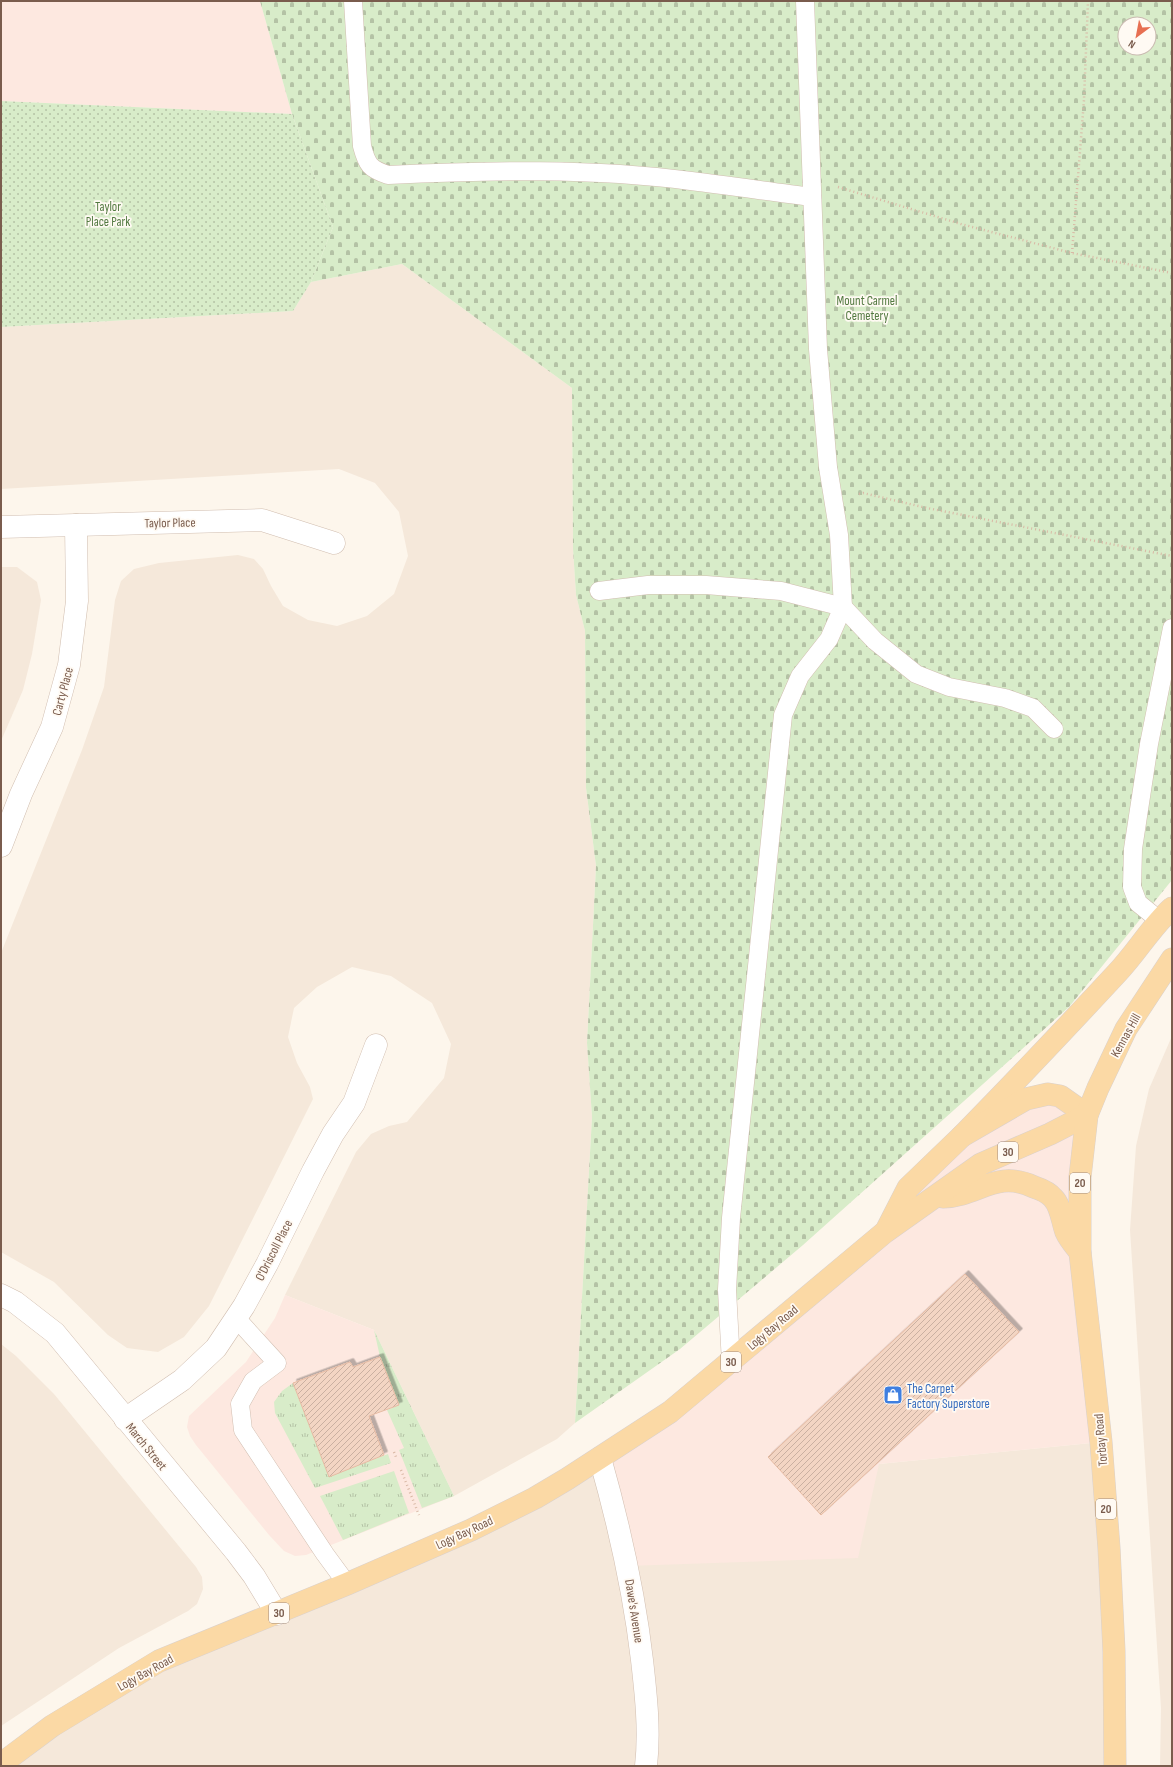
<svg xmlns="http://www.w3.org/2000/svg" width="1173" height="1767" font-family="'Sofia Sans Condensed',sans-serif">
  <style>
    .residential { fill: #f5e8da }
    .commercial { fill: #fde8e0 }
    .grass { fill: url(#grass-tufts) }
    .cemetery { fill: url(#cemetery-stones); fill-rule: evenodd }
    .park { fill: url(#park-dots) }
    .building { fill: url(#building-hatch); stroke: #e6bba3; filter: url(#shadow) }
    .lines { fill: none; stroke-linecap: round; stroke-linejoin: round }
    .lane-casing { stroke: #d1beb0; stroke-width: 19 }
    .street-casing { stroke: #d1beb0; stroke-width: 23 }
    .primary-casing { stroke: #dad1cd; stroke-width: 23 }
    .path { stroke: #d9b8a5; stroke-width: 2.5; stroke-dasharray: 1 3; stroke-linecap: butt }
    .lane { stroke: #fff; stroke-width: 18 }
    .street { stroke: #fff; stroke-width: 22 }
    .primary { stroke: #fbd9a5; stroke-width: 22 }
    .labels { text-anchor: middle; stroke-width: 3.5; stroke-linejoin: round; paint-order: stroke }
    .shield { fill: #fffaf3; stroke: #a28b7f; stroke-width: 1 }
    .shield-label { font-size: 12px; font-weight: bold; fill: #7a5c4d }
    .park-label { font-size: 13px; fill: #537a41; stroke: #fffaf3 }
    .street-label { font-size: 13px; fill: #7a5c4d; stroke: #fffaf3 }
    .shop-label { font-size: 13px; fill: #366cbe; stroke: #fffaf3; text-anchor: start }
  </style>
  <defs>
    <pattern id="grass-tufts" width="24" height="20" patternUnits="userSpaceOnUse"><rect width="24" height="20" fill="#d8ecc9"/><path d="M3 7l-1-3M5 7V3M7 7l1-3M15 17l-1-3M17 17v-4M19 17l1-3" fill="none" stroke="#b4c2a5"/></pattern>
    <pattern id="cemetery-stones" width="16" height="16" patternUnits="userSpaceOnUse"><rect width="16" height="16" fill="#d8ecc9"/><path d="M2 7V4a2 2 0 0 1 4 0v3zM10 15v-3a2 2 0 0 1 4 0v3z" fill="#b4c2a5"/></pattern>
    <pattern id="park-dots" width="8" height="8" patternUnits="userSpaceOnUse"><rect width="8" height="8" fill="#d8ecc9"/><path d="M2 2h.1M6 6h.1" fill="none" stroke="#b4c2a5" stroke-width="1.8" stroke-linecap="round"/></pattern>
    <pattern id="building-hatch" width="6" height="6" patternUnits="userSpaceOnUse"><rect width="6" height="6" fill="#f3d5c3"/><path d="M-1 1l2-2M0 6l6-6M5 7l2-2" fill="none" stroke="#cab0a1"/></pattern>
    <filter id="shadow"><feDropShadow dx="3.5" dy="-3.5" stdDeviation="0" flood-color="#0004"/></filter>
  </defs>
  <rect width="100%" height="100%" fill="#fdf6ec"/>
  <g class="residential">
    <polygon points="402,264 572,388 573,549 576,595 585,631 586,788 596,866 587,1043 592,1117 575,1423 557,1439 454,1496 374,1330 285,1295 356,1152 371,1134 389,1126 407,1122 444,1078 451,1044 432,1003 391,976 352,967 317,987 294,1008 288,1037 297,1063 310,1087 313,1099 209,1306 184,1337 158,1352 127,1348 108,1335 54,1282 1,1252 1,953 82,750 104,687 115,600 121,581 134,569 159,563 238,555 254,559 263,569 271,586 283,606 308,620 337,626 367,616 394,594 408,556 399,512 375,483 339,469 1,489 1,327 293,311 311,282"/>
    <polygon points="1,567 17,567 37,582 41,600 32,654 23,690 1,741"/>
    <polygon points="1172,1036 1172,1766 1160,1766 1161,1708 1130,1230 1136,1146 1149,1089"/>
    <polygon points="1,1344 16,1356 54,1394 196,1567 202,1577 203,1589 197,1604 188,1611 119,1648 1,1726"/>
    <polygon points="1101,1442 1115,1766 1,1766 52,1726 277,1614 600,1458 879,1464"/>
  </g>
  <g class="commercial">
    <polygon points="1,1 260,1 292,114 1,101"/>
    <polygon points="1060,1096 1083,1145 1101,1442 879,1464 858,1558 627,1566 600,1458 885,1232 962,1136"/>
    <polygon points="285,1295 374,1330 454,1496 306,1555 295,1556 284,1551 269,1535 196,1445 190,1436 187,1427 189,1416 246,1362 275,1318"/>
  </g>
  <g class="grass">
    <polygon points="374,1330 454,1496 422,1508 399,1450 404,1448 387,1410 399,1405 380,1357"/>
    <polygon points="293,1383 329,1476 388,1454 391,1463 315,1488 275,1413 274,1402 282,1391"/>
    <polygon points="394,1471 409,1513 343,1540 320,1496"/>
  </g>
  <path class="cemetery" d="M260,1h912v879l-103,127 -266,238 -123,104 -105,74 17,-306 -5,-74 9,-177 -10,-78 -1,-157 -9,-36 -3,-46 -1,-161 -170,-124 -91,18 22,-55 -41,-113zM1125,24h24v24h-24z"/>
  <polygon class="park" points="1,101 292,114 333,227 311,282 293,311 1,327"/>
  <g class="building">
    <polygon points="965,1274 1019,1332 821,1515 768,1457"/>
    <polygon points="380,1357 399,1405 369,1416 384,1455 329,1477 293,1383 350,1362 353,1367"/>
  </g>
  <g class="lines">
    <g class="lane-casing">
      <g id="lane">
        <path d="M353,1l9,145c5,19 8,23 26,29 99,-5 205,-7 303,6 41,5 81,11 121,16"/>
        <polyline points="599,591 648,585 706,585 781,591 843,607 875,641 916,674 949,687 1005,698 1033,708 1054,729"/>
        <polyline points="1159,920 1138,903 1132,887 1133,849 1149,744 1172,628"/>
        <polyline points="236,1318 277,1363 253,1381 240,1404 243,1430 325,1554 347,1584"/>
        <polyline points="731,1363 727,1290 731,1218 783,715 800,676 829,639 843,607 839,535 828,467 818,349 805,1"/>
      </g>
    </g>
    <g class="street-casing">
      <g id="street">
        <polyline points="1,527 262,520 334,543"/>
        <polyline points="1,846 21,794 52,727 69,665 77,601 76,525"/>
        <polyline points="1,1295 15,1302 55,1333 236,1552 254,1576 277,1614"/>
        <polyline points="125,1419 182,1380 216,1348 244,1306 267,1264 313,1171 333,1134 354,1103 376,1045"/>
        <path d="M600,1458c19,67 34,133 42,202 4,35 8,71 4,106"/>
      </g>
    </g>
    <g class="primary-casing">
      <g id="primary">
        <path d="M962,1136c52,-53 104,-108 155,-163 20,-21 34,-46 55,-65"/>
        <path d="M943,1197c35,-1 53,-28 91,-10 6,2 15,6 19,11 8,8 9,23 13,34 3,7 9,14 14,20"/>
        <polyline points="887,1229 908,1188 962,1136 1026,1099 1048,1094 1060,1096 1087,1115"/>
        <polyline points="1,1764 52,1726 159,1661 347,1584 471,1530 535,1498 567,1479 670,1412 885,1232 981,1164 1050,1134 1087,1115"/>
        <polyline points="1115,1766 1114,1651 1109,1548 1101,1442 1080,1252 1080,1177 1087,1115 1098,1088 1126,1029 1172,959"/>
      </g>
    </g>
    <g class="path">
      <polyline points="838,187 961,224 1072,253 1172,273"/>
      <polyline points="1072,253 1084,100 1088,1"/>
      <polyline points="859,494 863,493 927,508 1172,556"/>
      <polyline points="394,1452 396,1457"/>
      <polyline points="401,1470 419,1515"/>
    </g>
    <use href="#lane" class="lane"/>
    <use href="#street" class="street"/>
    <use href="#primary" class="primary"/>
  </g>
  <defs>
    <g id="shop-square" transform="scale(1)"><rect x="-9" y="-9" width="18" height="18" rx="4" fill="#3f7fe0" stroke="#fffaf3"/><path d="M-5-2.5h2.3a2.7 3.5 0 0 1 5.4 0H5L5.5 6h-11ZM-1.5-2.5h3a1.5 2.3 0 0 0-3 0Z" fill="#fff"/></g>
  </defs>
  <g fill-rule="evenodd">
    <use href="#shop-square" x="893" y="1395"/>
  </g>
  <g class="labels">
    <g class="shield">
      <rect x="998" y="1142" width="20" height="20" rx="3"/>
      <rect x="1070" y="1173" width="20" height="20" rx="3"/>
      <rect x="721" y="1352" width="20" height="20" rx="3"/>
      <rect x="1096" y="1499" width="20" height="20" rx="3"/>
      <rect x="269" y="1603" width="20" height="20" rx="3"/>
    </g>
    <g class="shield-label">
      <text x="1008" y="1156">30</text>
      <text x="1080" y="1187">20</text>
      <text x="731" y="1366">30</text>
      <text x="1106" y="1513">20</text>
      <text x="279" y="1617">30</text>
    </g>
    <g class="park-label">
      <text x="108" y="211">Taylor<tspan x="108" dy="15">Place Park</tspan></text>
      <text x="867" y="305">Mount Carmel<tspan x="867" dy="15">Cemetery</tspan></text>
    </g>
    <g class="street-label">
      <text transform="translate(170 522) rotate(-1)" y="5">Taylor Place</text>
      <text transform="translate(62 691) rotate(-75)" y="5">Carty Place</text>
      <text transform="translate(1125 1035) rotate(-61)" y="5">Kennas Hill</text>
      <text transform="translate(273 1250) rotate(-63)" y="5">O'Driscoll Place</text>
      <text transform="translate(772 1327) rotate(-40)" y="5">Logy Bay Road</text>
      <text transform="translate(1100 1440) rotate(-95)" y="5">Torbay Road</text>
      <text transform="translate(147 1446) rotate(51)" y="5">March Street</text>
      <text transform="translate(464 1532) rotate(-25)" y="5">Logy Bay Road</text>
      <text transform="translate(635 1611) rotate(81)" y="5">Dawe's Avenue</text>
      <text transform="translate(145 1672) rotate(-29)" y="5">Logy Bay Road</text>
    </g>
    <g class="shop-label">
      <text x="907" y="1393">The Carpet<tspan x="907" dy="15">Factory Superstore</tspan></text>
    </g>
  </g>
  <rect width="1173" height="1767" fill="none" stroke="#7a5c4d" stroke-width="4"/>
  <g transform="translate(1137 36) rotate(212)"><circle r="19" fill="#fffaf3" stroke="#cabbb1"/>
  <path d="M0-3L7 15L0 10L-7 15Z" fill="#e76f51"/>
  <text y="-6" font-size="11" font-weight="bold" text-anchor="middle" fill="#7a5c4d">N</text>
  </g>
</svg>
